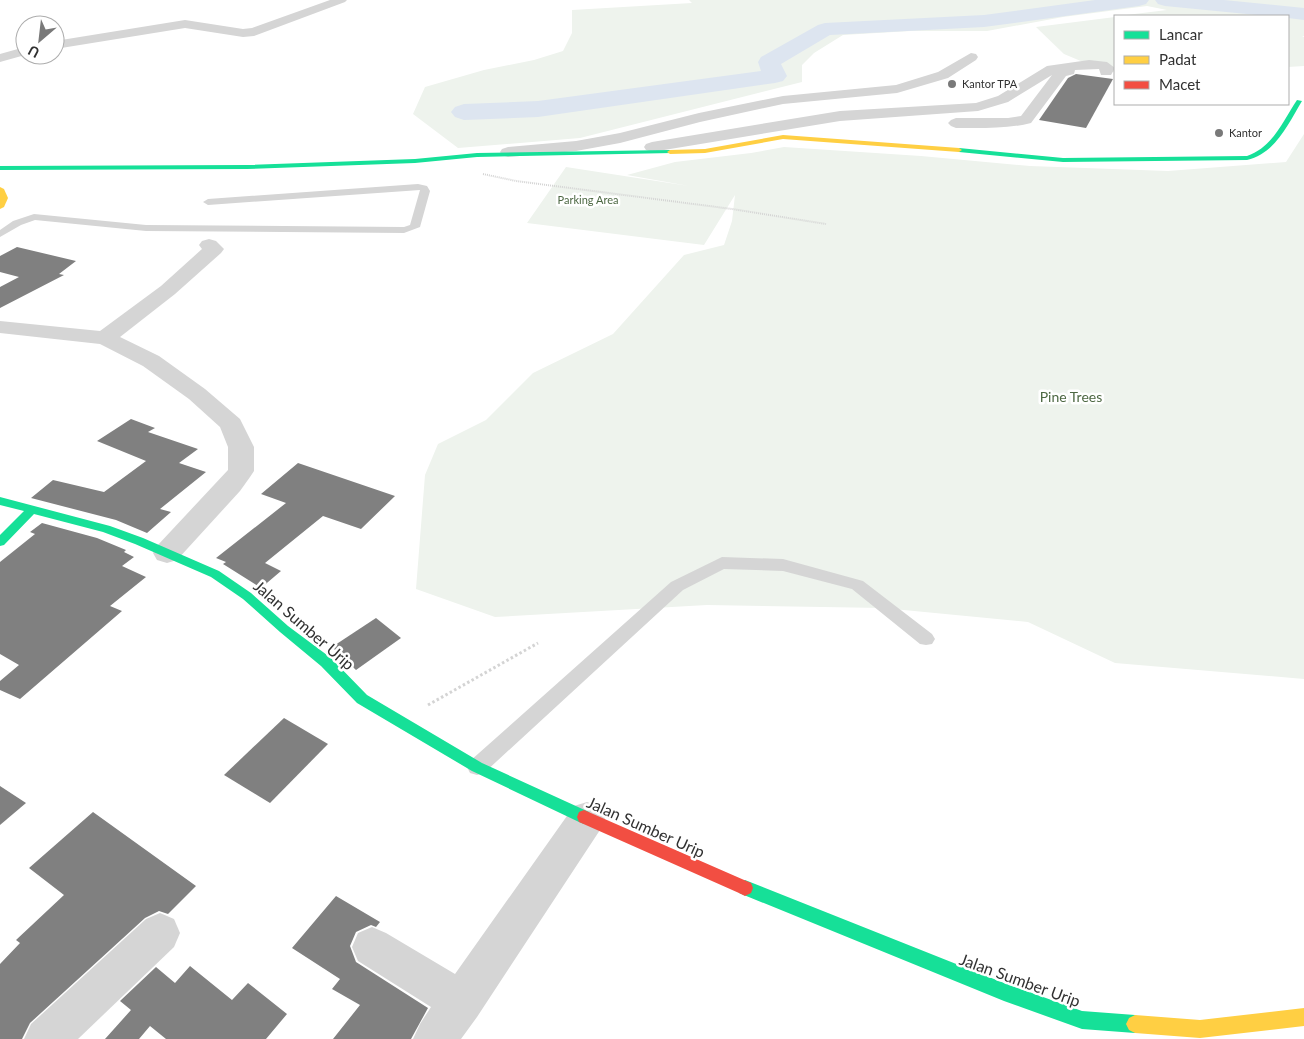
<svg xmlns="http://www.w3.org/2000/svg" width="1304" height="1039" font-family="Lato,sans-serif">
  <style>
    .green { fill: #eef3ed }
    .lines { fill: none; stroke-linecap: round; stroke-linejoin: round }
    .river { fill: #dde5f0; fill-rule: evenodd }
    .building { fill: #808080 }
    .path-far1 { stroke: #d4d4d4; stroke-width: 2; stroke-dasharray: 1 1; stroke-linecap: butt }
    .path { stroke: #d4d4d4; stroke-width: 3; stroke-dasharray: 2.5 2.5; stroke-linecap: butt }
    .lane { fill: #d5d5d5; fill-rule: evenodd }
    .street { fill: #d5d5d5; fill-rule: evenodd }
    .fast { fill: #16e098; fill-rule: evenodd }
    .slow { fill: #ffcf43; fill-rule: evenodd }
    .jam { fill: #f24e42; fill-rule: evenodd }
    .poi-dot { fill: #797979; stroke: #fff; stroke-width: 2 }
    .labels { text-anchor: middle; stroke-width: 5; stroke-linejoin: round; paint-order: stroke }
    .far-poi-label { font-size: 11px; fill: #313131; stroke: #fff; text-anchor: start }
    .far-park-label { font-size: 11px; fill: #4d6843; stroke: #fff }
    .park-label { font-size: 14px; fill: #4d6843; stroke: #fff }
    .near-street-label { font-size: 16px; fill: #313131; stroke: #fff }
  </style>
  <rect width="100%" height="100%" fill="#fff"/>
  <g class="green">
    <polygon points="689,0 1304,0 1304,36 1302,36 1304,37 1304,66 1288,67 1288,16 1118,16 1167,10 1147,6 1063,17 987,31 911,31 843,35 814,53 802,65 802,82 580,138 458,148 413,114 425,87 484,70 534,60 563,51 572,33 572,10 692,3"/>
    <polygon points="1115,17 1115,72 1107,72 1064,54 1036,27"/>
    <polygon points="1304,134 1304,679 1115,663 1028,622 883,608 707,605 495,617 416,589 425,475 438,444 486,420 533,373 613,334 684,255 724,245 732,221 735,195 704,245 527,223 566,167 689,186 627,175 675,162 751,153 784,147 921,156 1030,166 1168,171 1286,162"/>
  </g>
  <g class="lines">
    <g class="river">
      <polygon points="1095,0 1149,0 1146,4 1139,6 984,27 830,35 781,64 787,76 783,81 775,83 538,117 464,120 455,117 451,112 455,107 464,104 538,101 761,71 758,62 761,57 818,25 825,23 984,15"/>
      <polygon points="1155,0 1224,0 1304,8 1304,20 1288,18 1288,16 1267,16 1165,6 1158,4"/>
    </g>
  </g>
  <g class="building">
    <polygon points="1076,74 1113,79 1086,128 1039,120 1068,78"/>
    <polygon points="17,247 76,261 59,274 64,275 0,308 0,287 19,277 0,272 0,256"/>
    <polygon points="131,419 155,428 148,432 198,449 179,463 206,472 160,509 171,512 147,533 116,520 31,498 53,480 104,492 146,461 97,441"/>
    <polygon points="298,463 395,496 361,529 323,516 265,563 281,571 261,588 223,564 226,562 216,558 286,503 261,494"/>
    <polygon points="42,523 97,538 126,550 124,552 134,557 122,566 146,577 110,606 122,611 20,699 0,690 0,681 19,665 0,654 0,562 35,534 30,532"/>
    <polygon points="376,618 401,638 356,670 332,647"/>
    <polygon points="284,718 328,744 270,803 224,775"/>
    <polygon points="0,786 26,803 0,825"/>
    <polygon points="93,812 196,886 168,914 159,911 145,918 30,1023 22,1039 0,1039 0,964 20,943 16,940 64,895 29,868"/>
    <polygon points="336,896 380,922 376,927 371,925 356,932 350,946 356,962 428,1008 411,1039 333,1039 360,1005 332,989 340,979 292,948"/>
    <polygon points="190,966 232,1000 248,983 287,1014 266,1039 166,1039 150,1026 139,1039 105,1039 131,1010 120,1001 156,967 175,983"/>
  </g>
  <g class="lines">
    <polyline class="path-far1" points="483,174 516,181 732,209 826,224"/>
    <polyline class="path" points="428,705 538,643"/>
    <g class="lane">
      <polygon points="418,184 427,186 430,191 420,227 404,233 146,231 35,220 21,225 0,237 0,230 13,221 34,214 146,225 404,227 410,225 420,190 208,205 203,202 208,199"/>
      <polygon points="722,557 783,559 863,581 932,634 935,639 932,644 926,645 920,644 852,589 783,571 724,569 683,590 484,773 477,775 470,773 467,767 470,761 671,582"/>
    </g>
    <g class="street">
      <polygon points="330,0 347,0 345,2 254,36 243,37 185,28 55,49 55,41 185,20 243,29 252,28"/>
      <polygon points="25,47 25,55 0,62 0,54"/>
      <polygon points="971,53 976,54 978,57 976,60 948,78 897,93 783,104 700,122 620,143 576,151 508,157 502,155 500,152 502,149 508,147 576,141 620,133 699,113 783,96 896,85 938,72"/>
      <path d="M1089,60l18,2 8,6 -4,7h-10l-2,-6 -24,1 -1,4 -8,2 -35,47c-24,6 -50,5 -75,5l-5,-2 -3,-3 3,-3 5,-2h52l13,-2 31,-41 -44,27 -30,9 -138,10 -188,31 -6,-2 -2,-3 2,-3 6,-2 188,-31 136,-8 22,-7 49,-30z"/>
      <polygon points="209,239 216,241 224,249 221,253 175,294 120,337 159,356 205,389 240,419 254,447 254,471 250,477 240,491 177,560 167,563 157,560 153,553 157,546 228,470 228,447 220,427 189,399 143,366 100,344 0,333 0,321 100,331 161,286 202,249 199,245 202,241"/>
      <polygon points="587,802 600,806 605,818 600,830 477,1017 461,1039 413,1039 420,1024 431,1007 358,961 352,947 358,933 372,927 386,933 455,974 574,806"/>
      <polygon points="160,913 174,919 180,933 174,947 78,1039 24,1039 31,1024 146,919"/>
    </g>
    <g class="fast">
      <path d="M1297,100l5,1c-14,23 -26,52 -55,59l-184,2 -104,-10 -3,-2 3,-2 104,10 184,-2c26,-9 36,-35 50,-56z"/>
      <polygon points="670,150 672,151 672,153 477,157 415,163 247,169 0,170 0,166 247,165 415,159 477,153"/>
      <polygon points="0,497 110,526 143,538 219,571 251,593 288,626 331,658 367,695 482,763 589,812 591,817 589,822 584,824 579,822 472,771 357,703 321,666 280,632 243,599 211,577 135,544 103,532 34,514 4,545 0,546 0,535 24,511 0,505"/>
      <polygon points="745,880 1004,983 1082,1011 1135,1015 1141,1018 1144,1024 1141,1030 1135,1033 1082,1029 1004,1001 739,893 737,888 739,883"/>
    </g>
    <g class="slow">
      <polygon points="783,135 959,148 962,150 959,152 783,139 705,153 670,154 667,152 670,150 705,149"/>
      <polygon points="0,187 4,189 8,198 4,207 0,209"/>
      <polygon points="1304,1008 1304,1026 1200,1038 1135,1033 1129,1030 1126,1024 1129,1018 1135,1015 1200,1020"/>
    </g>
    <polygon class="jam" points="584,810 751,883 753,888 751,893 745,896 739,893 579,822 577,817 579,812"/>
  </g>
  <g class="poi-dot">
    <circle cx="952" cy="84" r="5"/>
    <circle cx="1219" cy="133" r="5"/>
  </g>
  <g class="labels">
    <g class="far-poi-label">
      <text x="962" y="88">Kantor TPA</text>
      <text x="1229" y="137">Kantor</text>
    </g>
    <g class="far-park-label">
      <text x="588" y="204">Parking Area</text>
    </g>
    <g class="park-label">
      <text x="1071" y="402">Pine Trees</text>
    </g>
    <g class="near-street-label">
      <text transform="translate(304 625) rotate(41)" y="6">Jalan Sumber Urip</text>
      <text transform="translate(646 827) rotate(24)" y="6">Jalan Sumber Urip</text>
      <text transform="translate(1020 980) rotate(20)" y="6">Jalan Sumber Urip</text>
    </g>
  </g>
  <rect x="1114" y="15" width="175" height="90" fill="#ffffff" stroke="#adadad"/>
  <rect x="1124" y="31" width="25" height="8" fill="#16e098" stroke="#adadad"/>
  <text x="1159" y="40" font-size="15" fill="#313131">Lancar</text>
  <rect x="1124" y="56" width="25" height="8" fill="#ffcf43" stroke="#adadad"/>
  <text x="1159" y="65" font-size="15" fill="#313131">Padat</text>
  <rect x="1124" y="81" width="25" height="8" fill="#f24e42" stroke="#adadad"/>
  <text x="1159" y="90" font-size="15" fill="#313131">Macet</text>
  <g transform="translate(40 40) rotate(208)"><circle r="24" fill="#ffffff" stroke="#adadad"/>
  <path d="M0-4L9 19L0 12L-9 19Z" fill="#797979"/>
  <text y="-8" font-size="14" font-weight="bold" text-anchor="middle" fill="#313131">U</text>
  </g>
</svg>
